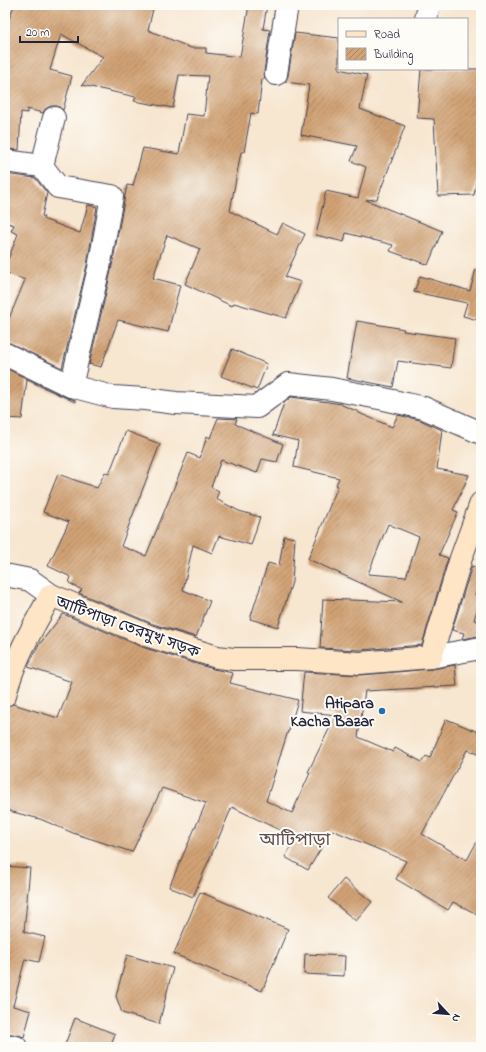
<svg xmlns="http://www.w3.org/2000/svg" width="486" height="1052" font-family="'Indie Flower','Noto Sans Bengali',sans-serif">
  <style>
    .building { fill: url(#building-hatch); fill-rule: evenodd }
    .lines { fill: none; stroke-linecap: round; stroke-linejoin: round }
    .minor-casing { stroke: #423f51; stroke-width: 24 }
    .secondary-casing { stroke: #423f51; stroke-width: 24 }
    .minor { stroke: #fff; stroke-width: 22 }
    .secondary { stroke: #fde5c5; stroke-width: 22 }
    .poi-dot { fill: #1f6fb2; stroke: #fdfcf7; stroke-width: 1.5 }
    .labels { text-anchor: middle; stroke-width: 4; stroke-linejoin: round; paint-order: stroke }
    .street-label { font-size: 16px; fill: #22223b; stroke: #fdfcf7 }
    .poi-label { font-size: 16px; font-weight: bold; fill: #22223b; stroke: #fdfcf7; text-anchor: end }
    .quarter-label { font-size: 18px; fill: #5f4f4f; stroke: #fdfcf7 }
  </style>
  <defs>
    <pattern id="building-hatch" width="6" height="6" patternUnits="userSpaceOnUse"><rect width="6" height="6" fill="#d1a274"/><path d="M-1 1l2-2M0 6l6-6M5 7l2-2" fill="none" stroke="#a98460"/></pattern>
  </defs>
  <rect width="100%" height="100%" fill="#fdfcf7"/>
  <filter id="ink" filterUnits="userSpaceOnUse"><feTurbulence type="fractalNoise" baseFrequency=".025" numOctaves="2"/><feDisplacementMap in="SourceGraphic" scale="8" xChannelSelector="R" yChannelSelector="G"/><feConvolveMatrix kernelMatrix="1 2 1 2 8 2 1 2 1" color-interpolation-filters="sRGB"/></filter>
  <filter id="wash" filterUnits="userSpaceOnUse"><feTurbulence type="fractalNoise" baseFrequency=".012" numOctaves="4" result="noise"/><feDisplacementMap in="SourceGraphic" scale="16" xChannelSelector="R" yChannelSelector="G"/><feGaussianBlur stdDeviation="0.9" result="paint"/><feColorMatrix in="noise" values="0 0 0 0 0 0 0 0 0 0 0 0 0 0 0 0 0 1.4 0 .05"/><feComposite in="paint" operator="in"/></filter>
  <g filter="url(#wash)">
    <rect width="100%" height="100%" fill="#f7e6d0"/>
    <g id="blocks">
      <g class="building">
        <polygon points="14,5 154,5 148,30 191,48 206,48 206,53 240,57 249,5 267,5 263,29 270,30 264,72 265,79 262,79 258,114 251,113 244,152 241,152 230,211 277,234 283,223 305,234 285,277 301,282 286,318 234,303 232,306 185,284 200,249 167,235 153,278 180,285 168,332 118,320 101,367 89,364 89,365 111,271 127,185 133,186 143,148 179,154 186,114 204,116 208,76 179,75 173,108 134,101 136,97 82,85 103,57 61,34 50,70 72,76 63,110 57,106 51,106 45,109 43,113 27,109 27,113 21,112 19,150 5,149 5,30"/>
        <polygon points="295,33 339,38 339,69 367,75 360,109 405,126 377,199 366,200 442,231 428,265 390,251 393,245 346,233 344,242 316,235 326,191 358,198 366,167 351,161 357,146 301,135 309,85 285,82 288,76"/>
        <polygon points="421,69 481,69 481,158 474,195 438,196 434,119 417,118"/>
        <polygon points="5,174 35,178 47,193 42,216 44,217 43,219 80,233 88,205 97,207 87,265 62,368 10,343 5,342 5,328 25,280 5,272 5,267 18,234 11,231 14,225 5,222"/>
        <polygon points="476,269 481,269 481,321 463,316 467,303 414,292 420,276 470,291"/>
        <polygon points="357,321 404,329 403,331 455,338 451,368 398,361 393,387 347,378"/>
        <polygon points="232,349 267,364 257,390 221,376"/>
        <polygon points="5,368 66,397 75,400 75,402 27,380 22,419 5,418"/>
        <path d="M291,397l51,7v1l17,7v1l33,14 6,-12 22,5 22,10 -5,39 32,6 -16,35 5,2 -19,43 9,3 -26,87 -62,5 -40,-2 3,-49 79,3 -94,-43 30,-73 -2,-1 3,-7 -45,-11 4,-26 -25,-6 11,-32zM388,524l31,13 -13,40 -38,-3z"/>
        <polygon points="218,418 237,419 235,424 283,444 277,462 262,459 257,473 221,460 211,487 219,491 216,499 239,511 260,517 251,545 219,536 212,553 193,545 183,590 210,601 196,637 153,624 79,593 82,590 69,583 71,577 48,566 69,522 43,512 58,474 97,488 105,472 109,474 126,431 160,444 121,546 146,556 188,453 200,458 207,436 210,438"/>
        <polygon points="284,536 295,538 292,582 278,627 250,619 268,563 279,566"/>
        <polygon points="472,566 481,570 481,579 475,595 481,596 474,620 481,622 481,629 479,636 462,639 464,633 452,630"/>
        <polygon points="63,614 145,648 213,669 233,673 230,683 298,700 289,731 288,731 266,801 292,813 310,773 308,772 336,715 300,711 304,672 361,675 432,669 455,665 457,686 365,691 358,737 393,752 395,748 422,762 426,756 430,758 446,719 481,733 481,755 467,750 422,834 467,860 481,834 481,916 453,902 448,910 396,879 406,861 332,830 308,870 285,857 296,838 232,807 193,897 169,887 206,803 162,788 132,852 73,833 40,819 5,810 5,711 6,707 13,704 58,718 72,682 28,667 38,646"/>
        <polygon points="5,866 30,868 24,932 45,937 39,962 25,959 13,1006 31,1011 24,1037 18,1035 5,1033"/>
        <polygon points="344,879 372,902 356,921 328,898"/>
        <polygon points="200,892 288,929 262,991 174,954"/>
        <polygon points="305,954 345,956 344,976 304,974"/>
        <polygon points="127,955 173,968 159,1024 122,1013 116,996"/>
        <polygon points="75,1018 115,1034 110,1047 64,1047"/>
      </g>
    </g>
  </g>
  <g filter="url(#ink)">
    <use href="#blocks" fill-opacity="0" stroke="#423f51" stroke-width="1"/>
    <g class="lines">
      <g class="minor-casing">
        <g id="minor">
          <polyline points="426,19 429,5"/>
          <polyline points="276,74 287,5"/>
          <polyline points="5,161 42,166"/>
          <polyline points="5,354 71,386 99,268 112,196 58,187 42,166 54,118"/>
          <polyline points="71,386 113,397 145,399 176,403 257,407 288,384 332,389 384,399 424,408 481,433"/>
          <polyline points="5,575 30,580 51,595"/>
          <polyline points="431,657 481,648"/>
          <polyline points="5,1045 16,1047"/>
        </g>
      </g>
      <g class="secondary-casing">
        <path id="secondary" d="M5,695c9,-36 28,-68 46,-100l98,41 68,21 17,2h63l63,4 71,-6 30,-99 20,-55"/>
      </g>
      <use href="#minor" class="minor"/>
      <use href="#secondary" class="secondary"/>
    </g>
  </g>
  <circle class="poi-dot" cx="382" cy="711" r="4"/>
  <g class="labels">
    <g class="street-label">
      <text transform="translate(128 626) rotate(20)" y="6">আটিপাড়া তেরমুখ সড়ক</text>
    </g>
    <g class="poi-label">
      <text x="374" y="708">Atipara<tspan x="374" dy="18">Kacha Bazar</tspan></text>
    </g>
    <g class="quarter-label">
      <text x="295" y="845">আটিপাড়া</text>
    </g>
  </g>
  <rect width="486" height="1052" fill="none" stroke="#fdfcf7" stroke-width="20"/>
  <rect x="338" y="18" width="130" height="52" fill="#fdfcf7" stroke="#a5a5ac"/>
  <rect x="346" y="31" width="20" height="6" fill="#fde5c5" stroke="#a5a5ac"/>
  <text x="374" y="38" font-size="12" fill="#22223b">Road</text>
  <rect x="346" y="48" width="20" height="12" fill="url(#building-hatch)" stroke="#a5a5ac"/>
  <text x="374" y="58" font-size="12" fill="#22223b">Building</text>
  <g transform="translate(448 1014) rotate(116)" stroke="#fdfcf7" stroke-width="3" paint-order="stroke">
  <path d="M0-3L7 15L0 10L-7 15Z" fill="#22223b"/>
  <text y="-6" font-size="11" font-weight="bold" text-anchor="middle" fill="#22223b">N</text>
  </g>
  <path d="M20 36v6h58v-6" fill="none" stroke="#22223b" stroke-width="2"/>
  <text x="26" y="36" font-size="12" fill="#22223b" stroke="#fdfcf7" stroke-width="3" paint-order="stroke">20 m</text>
</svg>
